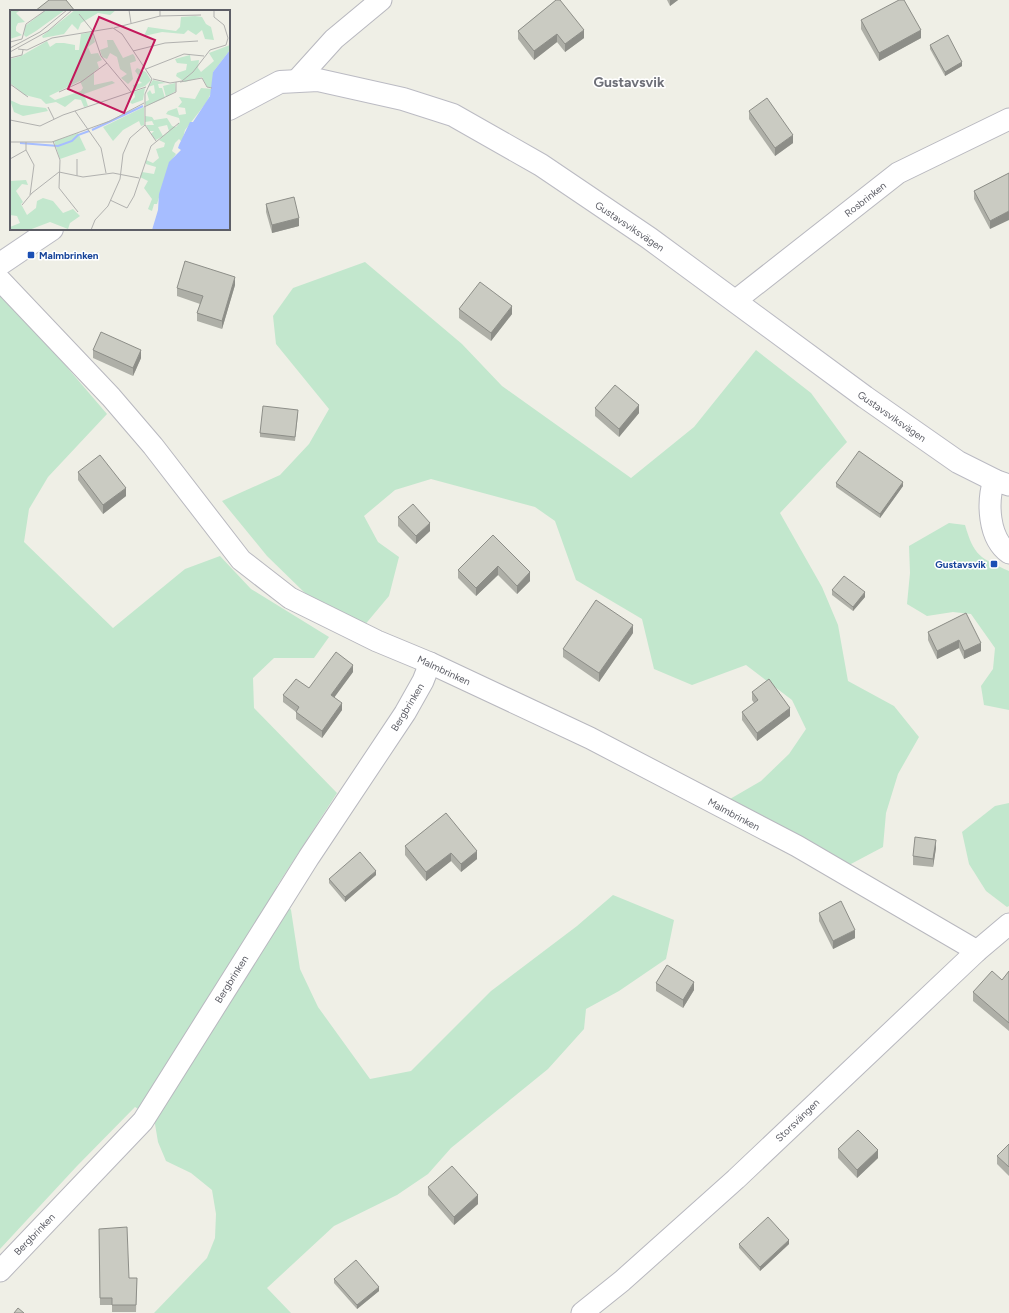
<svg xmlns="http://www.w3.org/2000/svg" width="1009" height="1313" font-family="Figtree,sans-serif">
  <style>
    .green { fill: #c2e7cd }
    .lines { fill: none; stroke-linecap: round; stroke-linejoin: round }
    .street-casing { stroke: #b8b8bf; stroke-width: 23 }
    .secondary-casing { stroke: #bbbbc3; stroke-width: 24 }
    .street { stroke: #fff; stroke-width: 21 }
    .secondary { stroke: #fff; stroke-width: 22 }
    .wall { fill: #aeafa7 }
    .shaded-wall { fill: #8d8e88 }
    .building { fill: #cacbc2; stroke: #8d8e88 }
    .transit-dot { fill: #1a4fb4; stroke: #fff; stroke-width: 1.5 }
    .labels { text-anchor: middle; stroke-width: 3; stroke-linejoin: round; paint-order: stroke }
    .street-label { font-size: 10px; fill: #5d5e66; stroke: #fff }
    .transit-label { font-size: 10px; font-weight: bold; fill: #164399; stroke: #fff; text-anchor: start }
    .district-label { font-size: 14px; font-weight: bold; fill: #6e7078; stroke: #fff }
    .inset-river { fill: none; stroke: #a6bdff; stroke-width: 2 }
    .inset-road { fill: none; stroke: #b1b1af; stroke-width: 1 }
    .view { fill: #c2185b; fill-opacity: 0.15; stroke: #c2185b; stroke-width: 2 }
    .inset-edge { fill: none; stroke: #5d5e66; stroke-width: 2 }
  </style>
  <rect width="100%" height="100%" fill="#efefe6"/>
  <g class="green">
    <polygon points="365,262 462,344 502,386 631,478 694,427 756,350 811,393 847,442 780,513 822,587 838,625 848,681 894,706 919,737 898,774 886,813 883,847 849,865 730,799 761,781 789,754 806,729 792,700 746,665 692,685 654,669 642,619 576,580 555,521 535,507 431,479 395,490 364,516 378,542 399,557 389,596 363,627 306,594 267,556 222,501 280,475 309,444 329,409 276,344 273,316 293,288"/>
    <polygon points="0,289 107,414 48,477 29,509 24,542 113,628 185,569 220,556 251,589 329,637 314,658 274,658 253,678 254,708 337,793 277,886 291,910 300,969 318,1007 370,1079 411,1071 491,991 577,926 613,895 674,920 666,959 619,991 586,1009 584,1029 548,1069 451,1148 428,1174 397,1195 334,1226 267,1288 291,1313 154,1313 207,1258 215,1238 216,1214 212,1190 191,1173 166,1161 158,1142 154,1118 135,1107 77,1166 0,1249"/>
    <path d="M949,523l16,2c9,31 15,33 44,46v139l-25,-5 -3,-19 12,-17 2,-21 -24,-34 -18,-2 -26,4 -20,-12 3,-31 -1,-27z"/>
    <polygon points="1009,803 1009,906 1007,907 986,891 969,864 962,832 995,806"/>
  </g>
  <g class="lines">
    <g class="street-casing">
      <g id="street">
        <polyline points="297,80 334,39 381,0"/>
        <polyline points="0,280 111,397 153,446 241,560 290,598 377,641 430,663 590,738 797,846 977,951"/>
        <polyline points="735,301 898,173 1009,119"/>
        <path d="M1009,485l-15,-5c-7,22 -6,58 15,73"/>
        <polyline points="0,1271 143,1121 309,857 405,713 423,681 430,663"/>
        <polyline points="582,1313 622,1281 736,1179 977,951 1009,924"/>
      </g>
    </g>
    <g class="secondary-casing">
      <g id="secondary">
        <polyline points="229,109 280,82 318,80 403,99 453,115 541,165 649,238 865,397 958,462 994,480"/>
        <polyline points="0,264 52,229"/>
      </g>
    </g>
    <use href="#street" class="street"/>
    <use href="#secondary" class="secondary"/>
  </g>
  <g class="wall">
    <polygon points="556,0 584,38 565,52 557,42 534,60 518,39 518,31"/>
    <polygon points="667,0 678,0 670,6"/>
    <polygon points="861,20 921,38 879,61 861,29"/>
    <polygon points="930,45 962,66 945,76 930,49"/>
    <polygon points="749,111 793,143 775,156 749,119"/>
    <polygon points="1009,173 990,229 974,199 974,191"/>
    <polygon points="266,204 299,226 272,233 266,212"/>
    <polygon points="235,285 222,329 197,321 197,313 200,304 177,296 177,288"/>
    <polygon points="459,309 512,314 491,341 459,318"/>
    <polygon points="93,350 141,358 133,376 93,358"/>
    <polygon points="595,408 639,413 619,437 595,416"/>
    <polygon points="298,414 295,441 260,437 260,433"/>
    <polygon points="78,472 126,496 103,514 78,480"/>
    <polygon points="836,483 903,486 880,518 836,487"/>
    <polygon points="398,517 430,531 416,544 398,526"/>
    <polygon points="493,535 530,581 517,594 498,575 476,596 458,578 458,570"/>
    <polygon points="832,590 865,597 853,611 832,595"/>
    <polygon points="966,613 981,651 964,659 959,648 937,659 928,640 928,632"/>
    <polygon points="633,633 599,682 563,657 563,649"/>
    <polygon points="353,672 334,697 342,710 322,738 296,719 296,712 283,702 283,695 309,688"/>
    <polygon points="752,692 790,716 757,741 742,720 742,712 754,703 752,700"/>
    <polygon points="446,813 477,859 461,872 451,861 426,881 405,855 405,846"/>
    <polygon points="936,848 933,867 913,865 913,856"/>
    <polygon points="376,875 345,902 329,883 329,879"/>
    <polygon points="819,913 855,938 833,949 819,921"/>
    <polygon points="1009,971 1009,1031 973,1001 973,992 1002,980"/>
    <polygon points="656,983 694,990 683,1008 656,991"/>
    <polygon points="1009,1144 1009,1176 997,1164 997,1156"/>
    <polygon points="838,1149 878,1158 857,1178 838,1158"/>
    <polygon points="428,1187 478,1204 454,1225 428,1195"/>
    <polygon points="99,1229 129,1278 137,1278 136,1312 112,1312 112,1305 100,1305"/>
    <polygon points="739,1244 789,1244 760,1271 739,1248"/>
    <polygon points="334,1279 379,1291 357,1309 334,1283"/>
  </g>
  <g class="shaded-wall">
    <polygon points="670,0 678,0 670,6"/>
    <polygon points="584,30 584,38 565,52 565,44"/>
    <polygon points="921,30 921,38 879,61 879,53"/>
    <polygon points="557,34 557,42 534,60 534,51"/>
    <polygon points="962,62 962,66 945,76 945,72"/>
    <polygon points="793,135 793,143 775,156 775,148"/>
    <polygon points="1009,211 1009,220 990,229 990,221"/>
    <polygon points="299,218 299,226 272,233 272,225"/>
    <polygon points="235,277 235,285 222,329 222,321"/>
    <polygon points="512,306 512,314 491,341 491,333"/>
    <polygon points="141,350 141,358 133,376 133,368"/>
    <polygon points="639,405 639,413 619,437 619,429"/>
    <polygon points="903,482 903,486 880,518 880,514"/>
    <polygon points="126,488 126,496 103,514 103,505"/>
    <polygon points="430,523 430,531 416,544 416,536"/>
    <polygon points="498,566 498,575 476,596 476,588"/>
    <polygon points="530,572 530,581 517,594 517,586"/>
    <polygon points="865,592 865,597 853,611 853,607"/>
    <polygon points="633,625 633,633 599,682 599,673"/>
    <polygon points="959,640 959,648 937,659 937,651"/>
    <polygon points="981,643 981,651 964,659 964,651"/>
    <polygon points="353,665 353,672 331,702 331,695"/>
    <polygon points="342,703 342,710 322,738 322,731"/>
    <polygon points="790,708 790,716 757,741 757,733"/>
    <polygon points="936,840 936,848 933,867 933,859"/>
    <polygon points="477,851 477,859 461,872 461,864"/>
    <polygon points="451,853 451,861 426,881 426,872"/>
    <polygon points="376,871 376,875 345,902 345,897"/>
    <polygon points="855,930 855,938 833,949 833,941"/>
    <polygon points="694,982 694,990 683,1008 683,1000"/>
    <polygon points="878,1150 878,1158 857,1178 857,1170"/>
    <polygon points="478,1195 478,1204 454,1225 454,1217"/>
    <polygon points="789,1240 789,1244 760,1271 760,1267"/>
    <polygon points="379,1287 379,1291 357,1309 357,1305"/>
  </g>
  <g class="building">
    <polygon points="49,0 66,0 75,11 35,11"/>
    <polygon points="556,0 560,0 584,30 565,44 557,34 534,51 518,31"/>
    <polygon points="899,0 904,0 921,30 879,53 861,20"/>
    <polygon points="948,35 962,62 945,72 930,45"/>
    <polygon points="767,98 793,135 775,148 749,111"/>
    <polygon points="1009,173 1009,211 990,221 974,191"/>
    <polygon points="294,197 299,218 272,225 266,204"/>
    <polygon points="185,261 235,277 222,321 197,313 203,296 177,288"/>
    <polygon points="480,282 512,306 491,333 459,309"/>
    <polygon points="101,332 141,350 133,368 93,350"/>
    <polygon points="615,385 639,405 619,429 595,408"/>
    <polygon points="263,406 298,410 295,437 260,433"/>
    <polygon points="859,451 903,482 880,514 836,483"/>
    <polygon points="100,455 126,488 103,505 78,472"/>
    <polygon points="413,504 430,523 416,536 398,517"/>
    <polygon points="493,535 530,572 517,586 498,566 476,588 458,570"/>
    <polygon points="844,576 865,592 853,607 832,590"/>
    <polygon points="596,600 633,625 599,673 563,649"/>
    <polygon points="966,613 981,643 964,651 959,640 937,651 928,632"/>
    <polygon points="336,652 353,665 331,695 342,703 322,731 296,712 299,707 283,695 296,679 309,688"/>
    <polygon points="769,679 790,708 757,733 742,712 758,700 752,692"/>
    <polygon points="446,813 477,851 461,864 451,853 426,872 405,846"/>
    <polygon points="915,837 936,840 933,859 913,856"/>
    <polygon points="360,852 376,871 345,897 329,879"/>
    <polygon points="841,901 855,930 833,941 819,913"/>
    <polygon points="667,965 694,982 683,1000 656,983"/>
    <polygon points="992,971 1002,980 1009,971 1009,1023 973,992"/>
    <polygon points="858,1130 878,1150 857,1170 838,1149"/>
    <polygon points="1009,1144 1009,1167 997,1156"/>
    <polygon points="452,1166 478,1195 454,1217 428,1187"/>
    <polygon points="768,1217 789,1240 760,1267 739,1244"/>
    <polygon points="127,1227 129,1278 137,1278 136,1305 112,1305 112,1298 100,1298 99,1229"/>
    <polygon points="356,1260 379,1287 357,1305 334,1279"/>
    <polygon points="18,1308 24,1313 14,1313"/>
  </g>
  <g class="transit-dot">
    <rect x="27" y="251" width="8" height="8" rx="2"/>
    <rect x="990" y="560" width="8" height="8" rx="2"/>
  </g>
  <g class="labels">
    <g class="street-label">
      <text transform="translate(865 199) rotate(-38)" y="4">Rosbrinken</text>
      <text transform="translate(630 226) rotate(34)" y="4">Gustavsviksvägen</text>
      <text transform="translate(892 416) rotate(35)" y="4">Gustavsviksvägen</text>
      <text transform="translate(444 670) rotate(25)" y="4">Malmbrinken</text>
      <text transform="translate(407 707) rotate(-59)" y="4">Bergbrinken</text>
      <text transform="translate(734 814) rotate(28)" y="4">Malmbrinken</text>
      <text transform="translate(231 979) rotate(-58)" y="4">Bergbrinken</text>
      <text transform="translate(797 1120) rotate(-44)" y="4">Storsvängen</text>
      <text transform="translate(34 1234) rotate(-46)" y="4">Bergbrinken</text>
    </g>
    <g class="transit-label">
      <text x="39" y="259">Malmbrinken</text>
      <text x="986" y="568" text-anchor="end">Gustavsvik</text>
    </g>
    <g class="district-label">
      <text x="629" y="87">Gustavsvik</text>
    </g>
  </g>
  <g transform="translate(10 10)">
    <rect width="220" height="220" fill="#efefe6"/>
    <path d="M0,0h11l-5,3 9,9 -7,1 -2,4v4l6,4 -12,4zM36,0h19l-29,21 -10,6 -2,-2 1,-9zM65,0h41l-6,5 -12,-2 -17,10 -3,7 -6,-6 -8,10 -21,4 -1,-2zM185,6l7,1 4,7 5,3 3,13 -9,-1 -3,-9 -6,5 -8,-5 -4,4 -22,-2 -18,4 4,-9 28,4 4,-4 1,-10zM82,22l3,10 -7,5 3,7 7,-1 4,7 -5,2 2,6 -5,4v13l18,-4 3,2 -31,11 4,12 -4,1 -3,-7 -6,-1 -10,8 -9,-5 -10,2 -5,-5 -16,-4 -15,-12v-24l11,-3 26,-15 3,6 6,-4h8l11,2v5h4l2,-16zM70,71l3,7 -2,3 -26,9 -6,-4zM97,30h6l10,18 10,-4 2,3 1,4 -6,2 3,16 -5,5 -7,-6 6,-4 -7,-5 -3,-12 -7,-4 -3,6 -5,-2 -2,-7 8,-3zM220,35v5l-17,22v16l-6,-1 -5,-10 -17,5 -9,-6 1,-3 9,-3 1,-6 -10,-1 -2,-4 15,-4 1,6 8,-1 -1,8 3,4 13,-11 -5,-8zM127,58l9,4 5,8 -6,6 -11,4 -1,-5 9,-2 -5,-4 2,-3 -4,-5zM143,70l13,3 -8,1 1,4h3l3,10 -19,8 -1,-4 4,-2 -2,-7 3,-3 2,4 3,-1 -1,-8 -6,2zM165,73l1,8 -10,6 -3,-11zM135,78l-2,12 -11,4 -2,-2 5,-5 -1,-5zM191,78l12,1 -7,14 -21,27 -3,12 -3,-3 -4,4 -3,8 4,3 -7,10 -12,40h-3l-2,7 -4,-2 4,-10 -8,-11 4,-7 -8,-4 2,-5 12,2 2,-7 -10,-3v-4l7,3 6,-5 -3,-9 8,-2 1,-4 -6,-3 10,-9 -2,-6 -9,2 5,9 -7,4 -5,-6 3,-3h-5l-3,-6h8l-2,-4 -7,1v-6l7,1 2,3 13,-2 5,8 4,1 4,-5 -1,-4 -13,-4 2,-3 9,-3 2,7 7,-1 -1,-6 -7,-1 4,-5 -3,-5 16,2zM0,90l11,5 25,3 2,3 -25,5 -9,-4zM134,97v18l-3,1 -2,-5 -16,9 -10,11 -10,-14zM68,123l8,17 -26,9 -6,-18zM16,170l2,5 -6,-1 -6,7 7,11 -2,2 6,11 9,-7 1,-7 6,-3 10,3 10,12 10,-4 7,7 -10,7 -2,6 -18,-7 -21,8h-19v-3l10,-4 -3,-7 -7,-1v-34z" fill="#c2e7cd" fill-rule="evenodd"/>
    <path d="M220,40v180h-78l6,-20 1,-16 10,-32 12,-12 -3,-2 1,-3 11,-23h3l17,-26 3,-24z" fill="#a6bdff"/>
    <path class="inset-river" d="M82,120l51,-24M10,133l38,3 14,-5 6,-6 11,-4"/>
    <path class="inset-road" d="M119,0l2,13M69,4l13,16 9,26 30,36M150,6l41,-1M104,18l46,-12v-6M0,32l12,-3 4,-15 20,-14M0,38l30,-16 27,-22M8,39l9,1 25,-12 61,-10 9,6 30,45M123,41l32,-8 33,-2M0,42l38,-21 24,-21M0,48l12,-3 1,-5M136,59l38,-15 20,2M143,69l17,4 12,-2 11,-9 17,-22 16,-5 2,-7 -4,-13 -10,-8v-7M170,72l22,-4 5,9 5,1M0,74l18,13M49,82l22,-10 26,-19M38,97l6,12M134,97l32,-15v-10M65,101l26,37 5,25M0,110l30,6 23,-11 83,-28M135,115l11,16M43,131l7,19 -1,28 19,24M0,132h42l58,-21 34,-18M16,140l8,15 -4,30M0,149l16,-9v-8M67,149v17M100,190l17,8 7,-12 17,-50 28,-23M12,195l10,-12 27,-21 24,5 30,-4 26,5M81,220l4,-10 13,-14 12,-27 3,-25 7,-16 15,-13v-31l7,-15"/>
    <path class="view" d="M89,7l56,23 -31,73 -56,-24z"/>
    <rect width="220" height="220" class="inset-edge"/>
  </g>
</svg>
